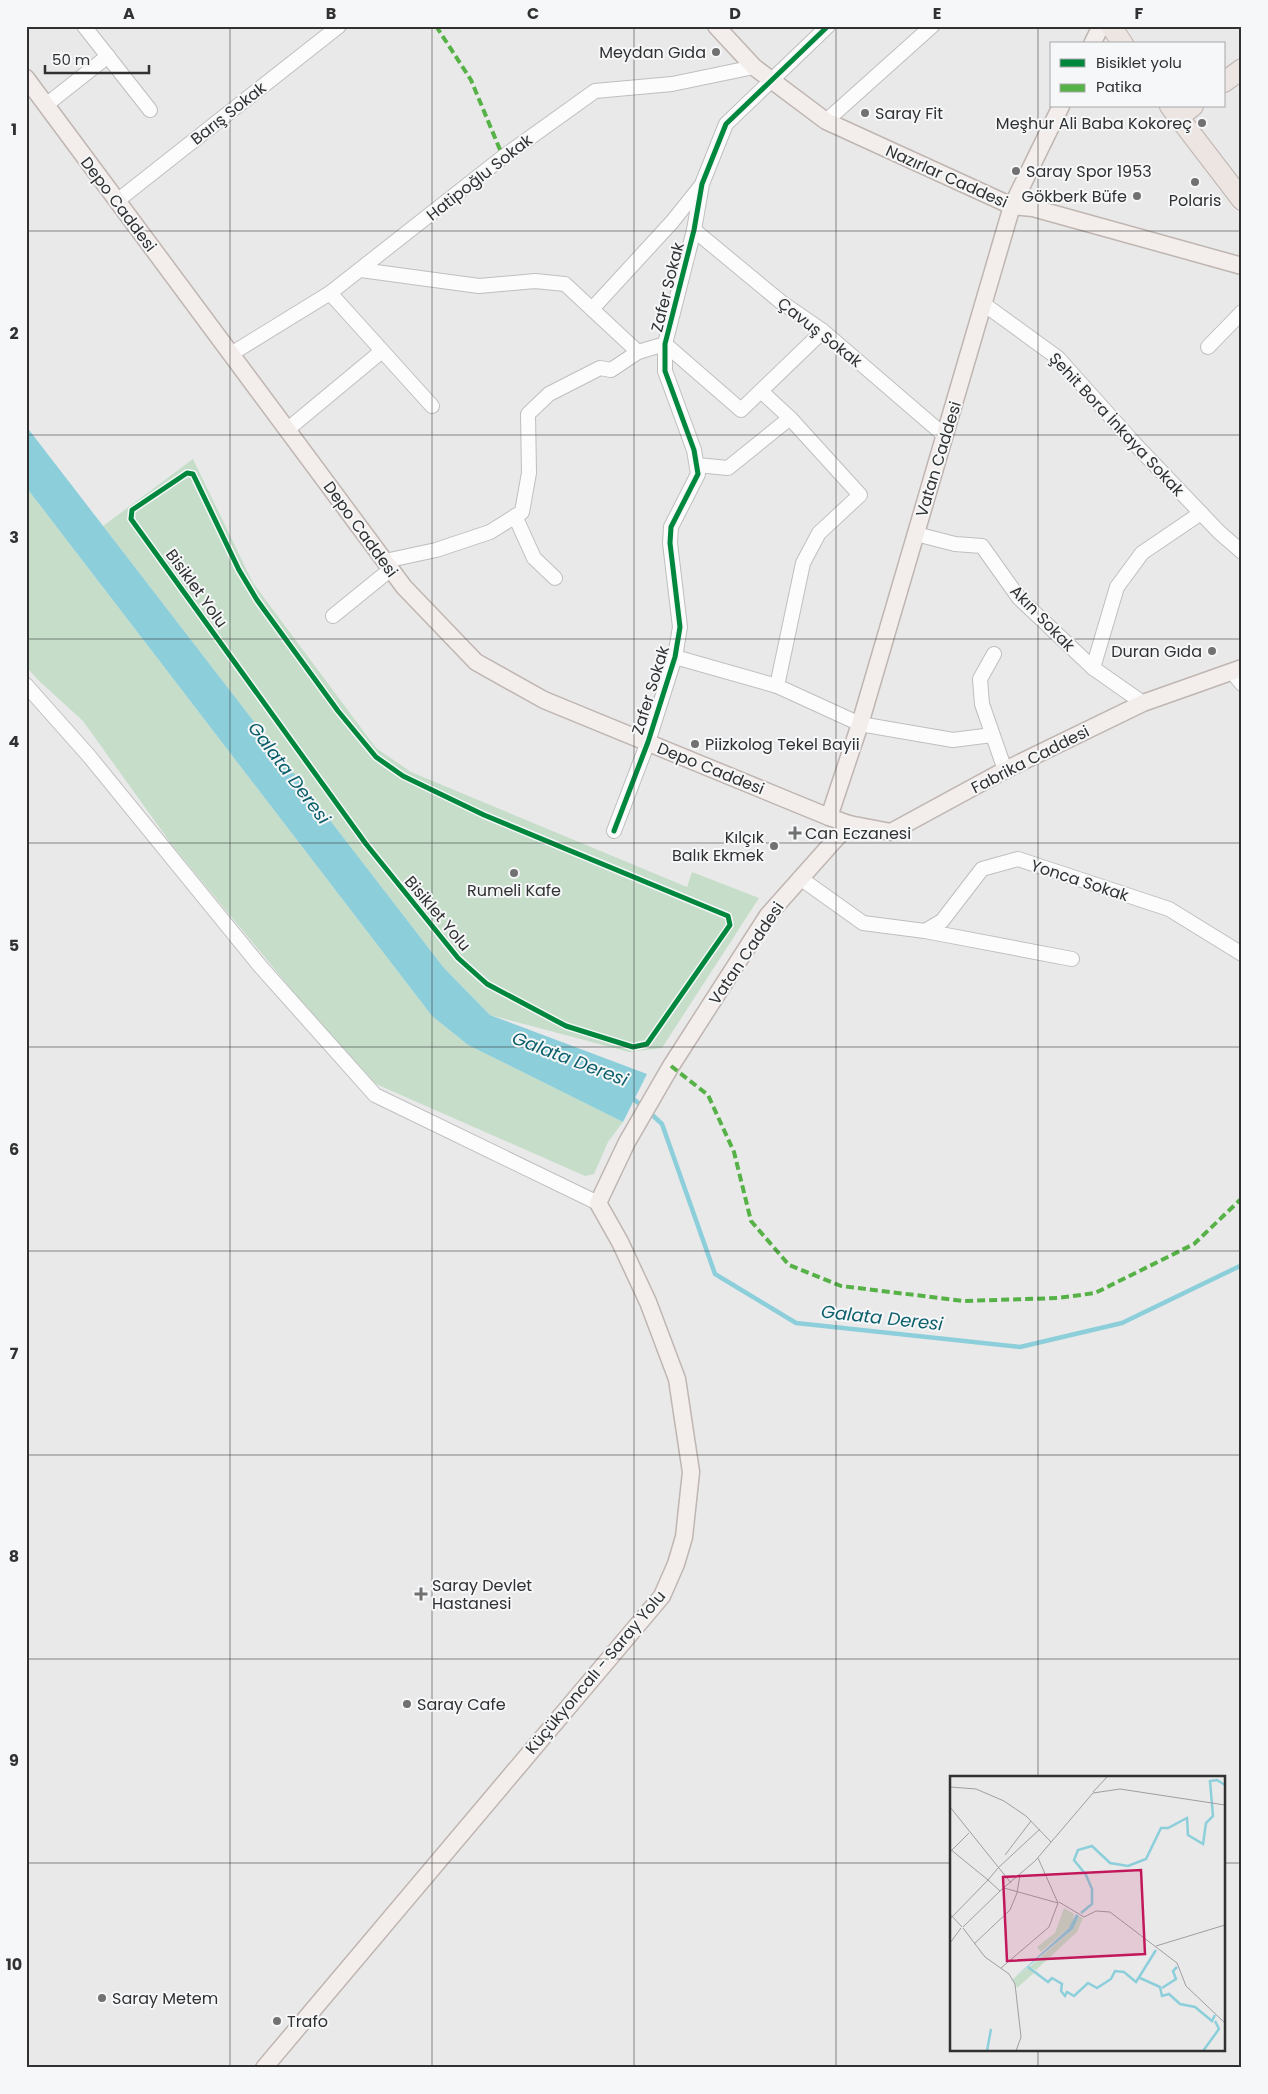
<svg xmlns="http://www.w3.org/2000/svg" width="1268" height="2094" font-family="Poppins,sans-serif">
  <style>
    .green { fill: #c6dec9 }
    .water { fill: #8ccfdb }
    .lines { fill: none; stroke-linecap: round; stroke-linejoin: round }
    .stream { stroke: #8ccfdb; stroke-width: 4.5 }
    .minor-casing { stroke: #bfbfbf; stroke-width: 16 }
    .major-casing { stroke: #bfb5b1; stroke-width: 19 }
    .highway-casing { stroke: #bfb5b1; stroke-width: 22 }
    .minor { stroke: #fcfcfc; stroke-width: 14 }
    .major { stroke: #f3eeec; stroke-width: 16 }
    .highway { stroke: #ede5e1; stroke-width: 20 }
    .quiet { stroke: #56b246; stroke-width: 4; stroke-dasharray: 8 4; stroke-linecap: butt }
    .cycleway-casing { stroke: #f6f7f8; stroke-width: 8 }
    .cycleway { stroke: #00873e; stroke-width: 5 }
    .grid { fill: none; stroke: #313132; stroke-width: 1; stroke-opacity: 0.55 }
    .poi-dot { fill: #717172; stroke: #f6f7f8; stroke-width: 2 }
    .labels { text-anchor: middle; stroke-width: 4; stroke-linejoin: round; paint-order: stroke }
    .poi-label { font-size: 16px; fill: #313132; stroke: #f6f7f8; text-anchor: start }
    .street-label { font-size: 16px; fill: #313132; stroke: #f6f7f8 }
    .water-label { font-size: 18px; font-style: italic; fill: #0b5f6b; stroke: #f6f7f8 }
    .inset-river { fill: none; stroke: #8ccfdb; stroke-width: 2.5 }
    .inset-road { fill: none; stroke: #9f9fa0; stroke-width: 1 }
    .view { fill: #c2185b; fill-opacity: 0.15; stroke: #c2185b; stroke-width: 2.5 }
    .inset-edge { fill: none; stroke: #313132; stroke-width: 2.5 }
    .neatline { fill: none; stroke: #313132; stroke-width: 2 }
    .grid-label { font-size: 16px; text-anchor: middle; font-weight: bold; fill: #313132 }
  </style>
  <rect width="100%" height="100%" fill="#e9e9ea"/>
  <g class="green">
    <polygon points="193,459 253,583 376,748 411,772 687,887 692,872 759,898 662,1048 629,1052 490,1015 444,968 103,526"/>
    <polygon points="26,487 432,1016 468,1045 623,1122 608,1142 594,1174 585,1176 376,1084 314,1017 172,845 83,721 37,679 26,666"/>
  </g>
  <polygon class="water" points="26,426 444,968 490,1015 647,1074 623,1122 468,1045 432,1016 26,487"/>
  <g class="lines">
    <g class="stream">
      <polyline points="630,1096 643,1107"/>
      <polyline points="649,1112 662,1124 715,1274 796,1323 1020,1347 1122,1323 1242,1265"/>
    </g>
    <g class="minor-casing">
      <g id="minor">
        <polyline points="84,26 150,110"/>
        <polyline points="46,105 108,56"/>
        <polyline points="826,121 932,26"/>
        <polyline points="117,201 339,26"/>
        <polyline points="694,230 781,302 823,331 945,436"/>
        <polyline points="361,270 479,286 535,281 565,284 638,352 665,344 741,410 823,331"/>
        <polyline points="330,293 432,406"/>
        <polyline points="985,305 1058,358 1135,444 1219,532 1242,552"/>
        <polyline points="592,309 672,222 700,187"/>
        <polyline points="1208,347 1242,312"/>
        <polyline points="231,354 330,293 503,157 595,91 672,84 754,67"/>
        <polyline points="761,391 790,418 860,495 819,533 803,563 777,686"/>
        <polyline points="288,429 382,351"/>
        <polyline points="697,465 728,468 790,418"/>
        <polyline points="515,516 534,558 555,578"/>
        <polyline points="916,534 955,544 982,546 1019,598 1093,668 1143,703"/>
        <polyline points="385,561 436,550 490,532 522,512 529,473 528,414 549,394 600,368 611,370 638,352"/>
        <polyline points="333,616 391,569"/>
        <polyline points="994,654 980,679 982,704 1005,770"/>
        <polyline points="675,657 777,686 860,724 953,740 992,735"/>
        <polyline points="1093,668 1117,587 1142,553 1201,513"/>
        <polyline points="1232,672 1242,684"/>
        <polyline points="26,685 89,756 260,966 375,1095 598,1203"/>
        <polyline points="614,831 648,742 675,657 680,627 670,543 671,527 698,474 694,450 665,371 665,344 694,230 702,184 726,124 828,26"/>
        <polyline points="800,878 863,923 925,931 942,921 982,869 1018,859 1169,909 1242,954"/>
        <polyline points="925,931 1072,959"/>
      </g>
    </g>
    <g class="major-casing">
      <g id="major">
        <polyline points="716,26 754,67 826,121 1012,206 1033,208 1242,266"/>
        <polyline points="1092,44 1101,26"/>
        <polyline points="26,78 404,587 476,662 544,700 829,817 849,824 891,832 1005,770 1143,703 1242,668"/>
        <polyline points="829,817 860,724 1012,206 1061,106"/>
        <polyline points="264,2068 662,1596 676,1564 684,1537 691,1472 677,1379 648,1302 620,1242 598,1203 627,1142 671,1066 768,915 849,824"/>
      </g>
    </g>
    <g class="highway-casing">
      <g id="highway">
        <polyline points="1111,26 1123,44"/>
        <polyline points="1224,82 1242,69"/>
        <polyline points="1170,106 1242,200"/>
        <polyline points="1179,117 1193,106"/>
      </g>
    </g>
    <use href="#minor" class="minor"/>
    <use href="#major" class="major"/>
    <use href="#highway" class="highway"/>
    <g class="quiet">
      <polyline points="436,26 471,80 503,157"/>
      <polyline points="671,1066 708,1095 734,1152 751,1221 789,1265 841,1286 964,1301 1058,1298 1095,1293 1194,1244 1242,1198"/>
    </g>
    <g class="cycleway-casing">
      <g id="cycleway">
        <polygon points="187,473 193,474 239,570 257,600 338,711 376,757 403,776 484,815 728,916 730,925 647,1044 633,1047 566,1026 487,984 458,958 366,844 131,519 132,510"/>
        <polyline points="614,831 648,742 675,657 680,627 670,543 671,527 698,474 694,450 665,371 665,344 694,230 702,184 726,124 828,26"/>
      </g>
    </g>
    <use href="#cycleway" class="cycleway"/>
  </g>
  <path class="grid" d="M230,26v2042M432,26v2042M634,26v2042M836,26v2042M1038,26v1752M26,231h1216M26,435h1216M26,639h1216M26,843h1216M26,1047h1216M26,1251h1216M26,1455h1216M26,1659h1216M26,1863h926M1224,1863h18M1038,2050v18"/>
  <g class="poi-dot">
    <circle cx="716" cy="52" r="5"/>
    <circle cx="865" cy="113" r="5"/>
    <circle cx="1202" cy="123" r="5"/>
    <circle cx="1016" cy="171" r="5"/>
    <circle cx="1195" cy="182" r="5"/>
    <circle cx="1137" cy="196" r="5"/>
    <circle cx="1212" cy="651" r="5"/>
    <circle cx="695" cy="744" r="5"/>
    <path d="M792.5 825.5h5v5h5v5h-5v5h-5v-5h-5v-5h5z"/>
    <circle cx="774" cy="846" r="5"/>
    <circle cx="514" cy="873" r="5"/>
    <path d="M418.5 1586.5h5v5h5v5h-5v5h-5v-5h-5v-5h5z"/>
    <circle cx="407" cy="1704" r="5"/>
    <circle cx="102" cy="1998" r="5"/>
    <circle cx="277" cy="2021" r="5"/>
  </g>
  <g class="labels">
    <g class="poi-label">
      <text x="706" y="58" text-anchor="end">Meydan Gıda</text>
      <text x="875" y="119">Saray Fit</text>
      <text x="1192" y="129" text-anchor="end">Meşhur Ali Baba Kokoreç</text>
      <text x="1026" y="177">Saray Spor 1953</text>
      <text x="1127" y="202" text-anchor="end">Gökberk Büfe</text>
      <text x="1195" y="206" text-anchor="middle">Polaris</text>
      <text x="1202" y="657" text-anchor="end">Duran Gıda</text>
      <text x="705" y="750">Piizkolog Tekel Bayii</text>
      <text x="805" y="839">Can Eczanesi</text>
      <text x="764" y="843" text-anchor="end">Kılçık<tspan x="764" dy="18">Balık Ekmek</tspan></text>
      <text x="514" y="896" text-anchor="middle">Rumeli Kafe</text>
      <text x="432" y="1591">Saray Devlet<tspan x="432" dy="18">Hastanesi</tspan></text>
      <text x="417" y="1710">Saray Cafe</text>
      <text x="112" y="2004">Saray Metem</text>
      <text x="287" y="2027">Trafo</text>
    </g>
    <g class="street-label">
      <text transform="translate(228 113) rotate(-38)" y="6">Barış Sokak</text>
      <text transform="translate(947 176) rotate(24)" y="6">Nazırlar Caddesi</text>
      <text transform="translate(479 177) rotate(-38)" y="6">Hatipoğlu Sokak</text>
      <text transform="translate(119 204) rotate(53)" y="6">Depo Caddesi</text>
      <text transform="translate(667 287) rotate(-76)" y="6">Zafer Sokak</text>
      <text transform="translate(820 332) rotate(38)" y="6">Çavuş Sokak</text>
      <text transform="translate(1117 424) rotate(47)" y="6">Şehit Bora İnkaya Sokak</text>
      <text transform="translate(938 459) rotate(-73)" y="6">Vatan Caddesi</text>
      <text transform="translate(361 529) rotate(54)" y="6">Depo Caddesi</text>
      <text transform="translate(197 588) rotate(54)" y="6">Bisiklet Yolu</text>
      <text transform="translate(1043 618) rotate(46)" y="6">Akın Sokak</text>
      <text transform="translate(650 690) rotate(-73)" y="6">Zafer Sokak</text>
      <text transform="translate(1030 759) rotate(-27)" y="6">Fabrika Caddesi</text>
      <text transform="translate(711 768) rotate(22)" y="6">Depo Caddesi</text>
      <text transform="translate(1080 880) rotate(18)" y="6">Yonca Sokak</text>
      <text transform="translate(438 913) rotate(50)" y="6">Bisiklet Yolu</text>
      <text transform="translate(746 953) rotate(-56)" y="6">Vatan Caddesi</text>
      <text transform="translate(595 1672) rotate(-50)" y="6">Küçükyoncalı - Saray Yolu</text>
    </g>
    <g class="water-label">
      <text transform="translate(289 773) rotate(53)" y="6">Galata Deresi</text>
      <text transform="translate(570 1059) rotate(21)" y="6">Galata Deresi</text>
      <text transform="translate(882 1318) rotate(6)" y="6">Galata Deresi</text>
    </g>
  </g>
  <g transform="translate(950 1776)">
    <rect width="275" height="275" fill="#e9e9ea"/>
    <path d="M114,132l10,6 -2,11 -31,27 -4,-5 18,-14zM129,140l4,2 -6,14 -41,38 -7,-3 44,-38zM77,192l8,4 -18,16 -4,-9z" fill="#c6dec9"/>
    <path d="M126,138l3,2 -6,13 -60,50 56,-51z" fill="#8ccfdb"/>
    <path class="inset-river" d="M131,137l11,-9v-15l-6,-14 -12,-15 4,-10 14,-4 18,17 18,3 18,-7 15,-31h7l19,-10 1,17 15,9 3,-21 7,-7 -3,-35 7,-1 8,5M78,191l20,15 4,-4 10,6 -1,7 4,5 2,-4 7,4 14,-13 9,5 14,-9 4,-8 9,1 12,10 20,-32M190,202l20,9 2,9 7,-2 11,10 15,3 17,14 3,-6M212,212l14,-9 -3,-8 4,-4M37,275l4,-22M253,275l16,-22 -4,-8"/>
    <path class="inset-road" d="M0,11l26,2 28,12 22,15 25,26M143,16l15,-16M0,31l61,76M0,73l38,31 -38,39M0,76l19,-19M55,79l26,-34M48,92l42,-39M48,92l-10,12 12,11 35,-30 58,-68 27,-4 105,16M54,112l54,15M109,126l25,15 12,-6 14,1 67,51 9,23 39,37M0,138l12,13M13,151l37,-36M13,152l22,29 24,17 6,10 6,53 -5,14M0,167l11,-15M24,168l36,-34 7,-17 3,-18M206,170l69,-21M51,192l48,-41 9,-24 -20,-45"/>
    <path class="view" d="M191,94l4,84 -138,7 -4,-84z"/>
    <rect width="275" height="275" class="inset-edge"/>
  </g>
  <rect width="1268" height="2094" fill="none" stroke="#f6f7f8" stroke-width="55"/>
  <rect x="1050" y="42" width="175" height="65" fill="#f6f7f8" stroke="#a7a8a9"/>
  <rect x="1060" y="59" width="25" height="8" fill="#00873e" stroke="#a7a8a9"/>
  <text x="1096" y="68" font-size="15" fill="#313132">Bisiklet yolu</text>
  <rect x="1060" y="84" width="25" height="8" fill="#56b246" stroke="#a7a8a9"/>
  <text x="1096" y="92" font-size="15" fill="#313132">Patika</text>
  <path d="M45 65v8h104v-8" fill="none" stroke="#313132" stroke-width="2.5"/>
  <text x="52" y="65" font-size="15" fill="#313132" stroke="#f6f7f8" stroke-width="4" paint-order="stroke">50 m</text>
  <rect x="28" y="28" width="1212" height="2038" class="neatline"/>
  <g class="grid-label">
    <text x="129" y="19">A</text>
    <text x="331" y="19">B</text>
    <text x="533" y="19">C</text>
    <text x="735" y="19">D</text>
    <text x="937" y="19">E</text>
    <text x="1139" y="19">F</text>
    <text x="14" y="135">1</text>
    <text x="14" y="339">2</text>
    <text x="14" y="543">3</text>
    <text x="14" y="747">4</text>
    <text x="14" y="951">5</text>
    <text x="14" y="1155">6</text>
    <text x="14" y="1359">7</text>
    <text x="14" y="1562">8</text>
    <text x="14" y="1766">9</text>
    <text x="14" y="1970">10</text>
  </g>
</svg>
